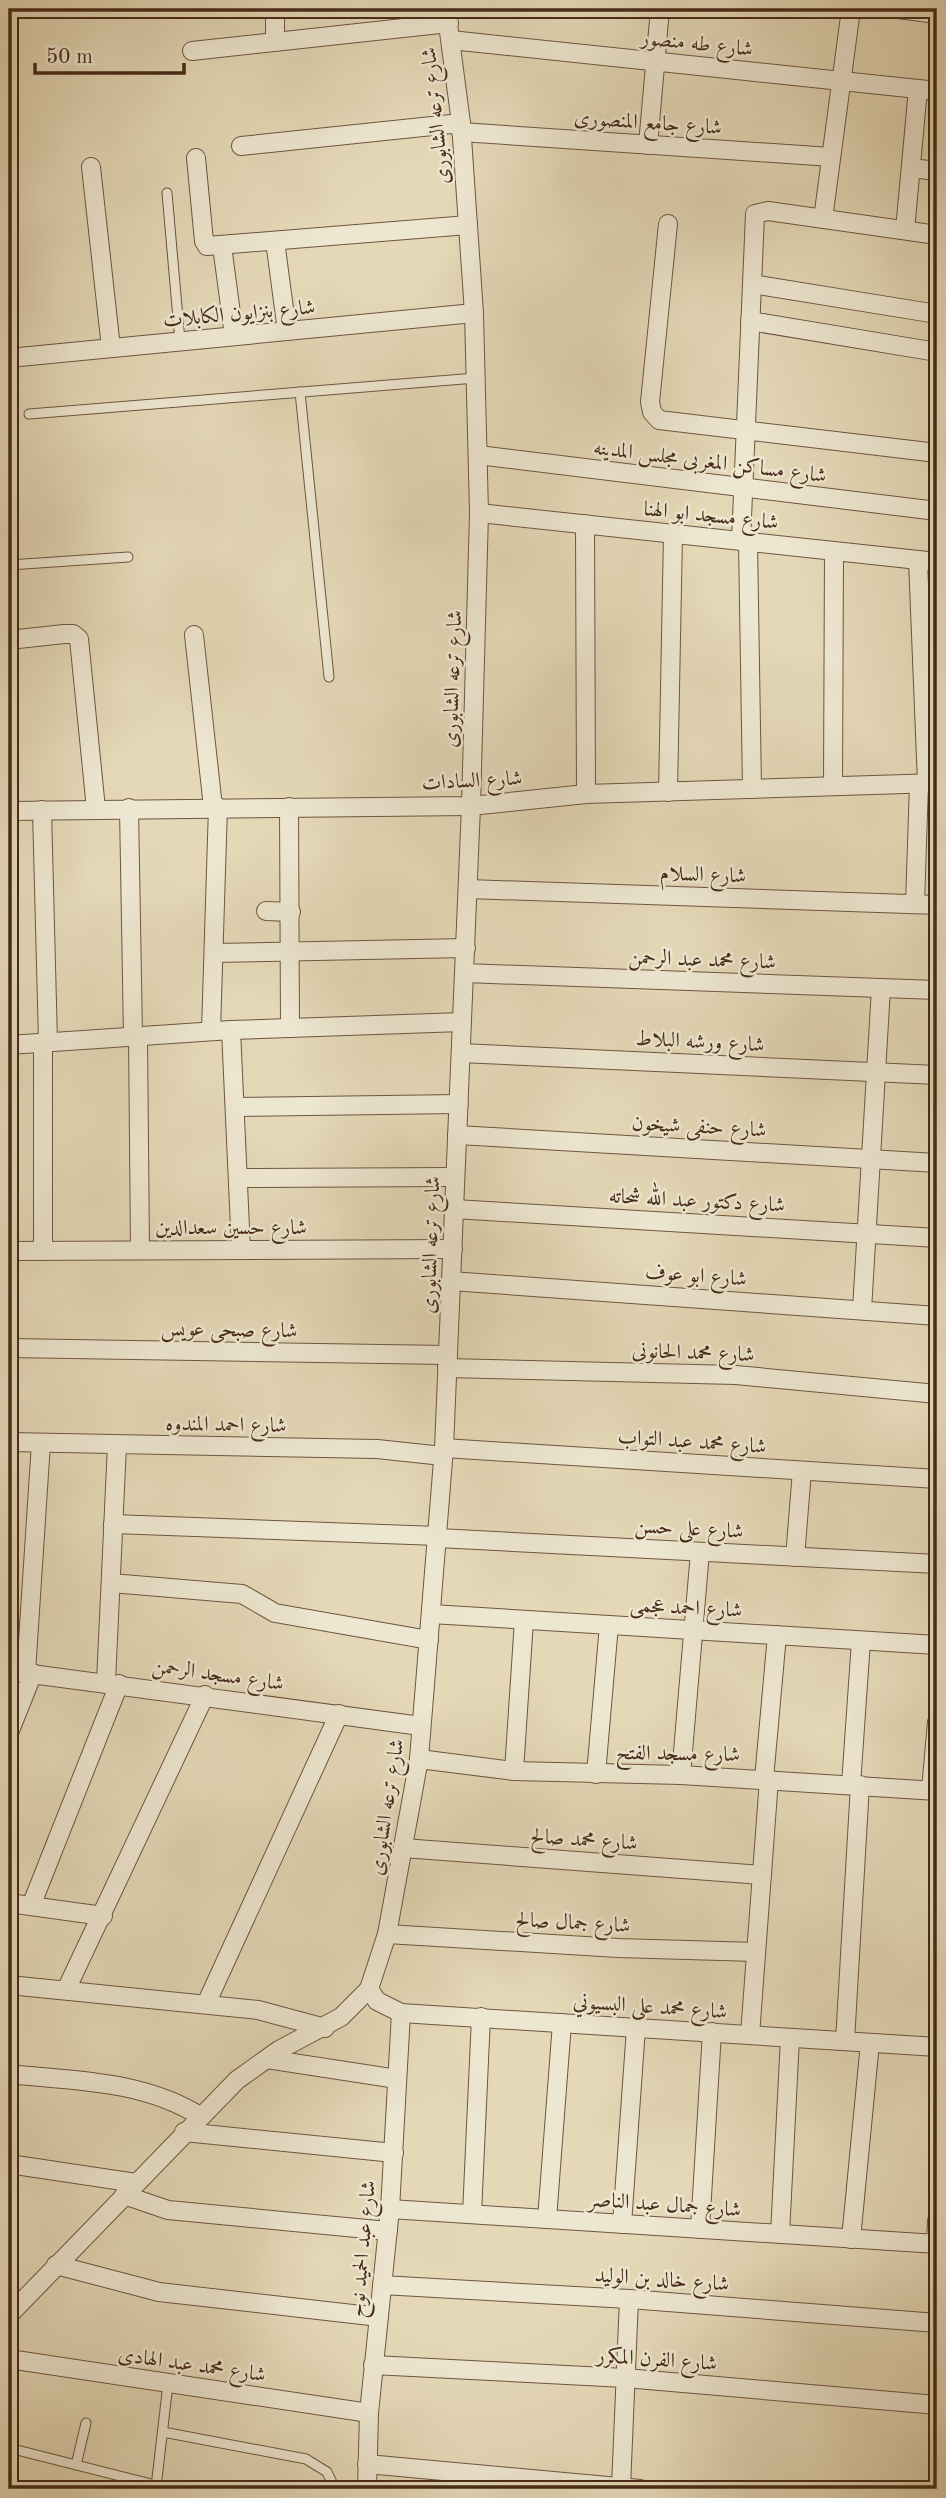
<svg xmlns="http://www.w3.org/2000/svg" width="946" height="2498" font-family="'Old Standard TT',Amiri,serif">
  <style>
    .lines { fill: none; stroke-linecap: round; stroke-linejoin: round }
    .service-casing { stroke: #6e5640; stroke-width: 11 }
    .minor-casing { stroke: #6e5640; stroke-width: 20 }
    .service { stroke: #ede6d0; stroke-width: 9 }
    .minor { stroke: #ede6d0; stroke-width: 18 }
    .labels { text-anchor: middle; stroke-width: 5; stroke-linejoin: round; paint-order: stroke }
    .street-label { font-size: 21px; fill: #472a18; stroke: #ede6d0 }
  </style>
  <rect width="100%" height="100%" fill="#e4d8b7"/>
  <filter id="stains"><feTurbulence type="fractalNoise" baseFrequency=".00286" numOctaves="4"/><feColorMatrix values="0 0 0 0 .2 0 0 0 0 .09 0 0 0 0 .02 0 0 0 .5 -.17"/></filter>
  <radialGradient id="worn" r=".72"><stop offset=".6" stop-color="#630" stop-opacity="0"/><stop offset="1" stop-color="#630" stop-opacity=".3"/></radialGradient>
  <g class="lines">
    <g class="service-casing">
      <g id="service">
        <polyline points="167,193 180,341"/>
        <polyline points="300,392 329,677"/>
        <polyline points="29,414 476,378"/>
        <polyline points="9,565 128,557"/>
        <polyline points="163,2432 306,2459 327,2472 335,2489"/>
        <polyline points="9,2448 171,2489"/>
        <polyline points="76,2465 86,2423"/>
        <polyline points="156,2487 168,2384"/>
      </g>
    </g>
    <g class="minor-casing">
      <g id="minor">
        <polyline points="275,9 275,42"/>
        <polyline points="898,9 937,14"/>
        <polyline points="451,40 937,91"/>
        <polyline points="192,51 449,23"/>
        <polyline points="461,132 831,157"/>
        <polyline points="648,145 660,9"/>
        <polyline points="241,146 461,123"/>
        <polyline points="196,158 204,241 207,246 468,225"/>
        <polyline points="91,167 111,348"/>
        <polyline points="911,168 937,171"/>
        <polyline points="823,219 851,9"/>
        <polyline points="668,224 650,402 652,412 659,420 937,453"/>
        <polyline points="905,230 918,89"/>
        <polyline points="275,241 287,331"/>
        <polyline points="222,246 234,336"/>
        <polyline points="752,284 937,314"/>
        <polyline points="750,321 937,352"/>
        <polyline points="9,358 474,313"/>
        <polyline points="478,455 937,511"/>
        <polyline points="479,513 937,562"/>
        <polyline points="585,524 586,794"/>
        <polyline points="741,541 755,214 768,211 937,235"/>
        <polyline points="748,542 752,789"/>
        <polyline points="918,560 927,783"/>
        <polyline points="194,635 213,807"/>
        <polyline points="9,640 64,634 73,634 79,639 96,809"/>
        <polyline points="833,786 834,551"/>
        <polyline points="668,792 673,534"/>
        <polyline points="289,807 290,1028"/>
        <polyline points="129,808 133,1036"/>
        <polyline points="42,810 48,1042"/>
        <polyline points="9,811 471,806 586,794 937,783"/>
        <polyline points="468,889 937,905"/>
        <polyline points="915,904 919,784"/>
        <polyline points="266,911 291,912"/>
        <polyline points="214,953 466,948"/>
        <polyline points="464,973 937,990"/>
        <polyline points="231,1030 241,1250"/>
        <polyline points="211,1031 218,807"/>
        <polyline points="138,1036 140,1250"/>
        <polyline points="9,1045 231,1030 462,1022"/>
        <polyline points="461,1053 937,1075"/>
        <polyline points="235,1107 459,1104"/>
        <polyline points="457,1135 937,1163"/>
        <polyline points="238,1178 455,1177"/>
        <polyline points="454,1209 937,1238"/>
        <polyline points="9,1251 453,1249"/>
        <polyline points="43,1251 43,1043"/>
        <polyline points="451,1281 937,1316"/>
        <polyline points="862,1310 881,988"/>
        <polyline points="9,1348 448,1355"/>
        <polyline points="447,1368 736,1375 937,1394"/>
        <polyline points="9,1442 377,1449 443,1456"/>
        <polyline points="444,1448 937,1479"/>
        <polyline points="113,1524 438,1536"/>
        <polyline points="438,1538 937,1564"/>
        <polyline points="795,1557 802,1471"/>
        <polyline points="111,1583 242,1594 275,1613 429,1640"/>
        <polyline points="431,1614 937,1645"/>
        <polyline points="9,1671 421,1726"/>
        <polyline points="26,1672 41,1443"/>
        <polyline points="106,1682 117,1445"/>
        <polyline points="9,1733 33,1673"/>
        <polyline points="419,1759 514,1771 681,1775 937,1791"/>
        <polyline points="514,1771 524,1620"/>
        <polyline points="596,1774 609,1625"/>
        <polyline points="681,1775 700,1552"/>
        <polyline points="764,1779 777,1635"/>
        <polyline points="851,1785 861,1641"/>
        <polyline points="931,1790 937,1722"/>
        <polyline points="403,1848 762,1875"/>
        <polyline points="9,1903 103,1916"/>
        <polyline points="31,1906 119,1684"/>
        <polyline points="387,1934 618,1948 756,1952"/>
        <polyline points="9,1985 258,2010 325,2028"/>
        <polyline points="369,1989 377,2001 401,2013 937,2047"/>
        <polyline points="66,1990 205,1695"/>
        <polyline points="206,2004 339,1714"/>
        <polyline points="750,2035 769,1779"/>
        <polyline points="845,2041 860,1785"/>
        <polyline points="267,2059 397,2079"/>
        <path d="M9,2074c66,7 133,6 191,42"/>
        <polyline points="184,2132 394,2153"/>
        <polyline points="9,2164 136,2183"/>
        <polyline points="124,2195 168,2210 388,2231"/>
        <polyline points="390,2209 937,2244"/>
        <polyline points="472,2214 481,2017"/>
        <polyline points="547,2219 562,2023"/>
        <polyline points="622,2224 636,2028"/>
        <polyline points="700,2229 712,2032"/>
        <polyline points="780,2234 790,2038"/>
        <polyline points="851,2239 870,2043"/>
        <polyline points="936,2244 937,2221"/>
        <polyline points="56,2265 159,2292 379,2317"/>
        <polyline points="382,2285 629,2299 937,2323"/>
        <polyline points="9,2315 237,2080 279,2050 341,2017 369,1989 387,1934 419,1759 444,1448 471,806 479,513 474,313 461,123 446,9"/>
        <polyline points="9,2359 369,2413"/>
        <polyline points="373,2365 625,2378 937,2405"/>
        <polyline points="367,2464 640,2489"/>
        <polyline points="621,2487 629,2299"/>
        <polyline points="367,2489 369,2413 390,2209 401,2013"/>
      </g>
    </g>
    <use href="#service" class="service"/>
    <use href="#minor" class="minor"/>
  </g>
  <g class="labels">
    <g class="street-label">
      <text transform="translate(697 43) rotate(6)" y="7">شارع طه منصور</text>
      <text transform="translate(435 116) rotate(-96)" y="7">شارع ترعه الشابورى</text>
      <text transform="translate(648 122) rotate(4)" y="7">شارع جامع المنصورى</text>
      <text transform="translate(239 313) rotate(-5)" y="7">شارع بنزايون الكابلات</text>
      <text transform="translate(710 461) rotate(7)" y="7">شارع مساكن المغربى مجلس المدينه</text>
      <text transform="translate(711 515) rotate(6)" y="7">شارع مسجد ابو الهنا</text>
      <text transform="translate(452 679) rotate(-88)" y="7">شارع ترعه الشابورى</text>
      <text transform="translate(472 780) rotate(-3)" y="7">شارع السادات</text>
      <text transform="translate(703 874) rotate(2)" y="7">شارع السلام</text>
      <text transform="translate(702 959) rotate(2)" y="7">شارع محمد عبد الرحمن</text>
      <text transform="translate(700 1041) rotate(3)" y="7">شارع ورشه البلاط</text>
      <text transform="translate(699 1126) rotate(3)" y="7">شارع حنفى شيخون</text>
      <text transform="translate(697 1200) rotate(3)" y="7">شارع دكتور عبد الله شحاته</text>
      <text x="231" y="1234">شارع حسين سعدالدين</text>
      <text transform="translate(430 1245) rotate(-88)" y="7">شارع ترعه الشابورى</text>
      <text transform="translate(696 1275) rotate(4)" y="7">شارع ابو عوف</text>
      <text transform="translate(229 1329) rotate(1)" y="7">شارع صبحى عويس</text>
      <text transform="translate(693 1352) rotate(2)" y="7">شارع محمد الحانونى</text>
      <text transform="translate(226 1424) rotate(1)" y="7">شارع احمد المندوه</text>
      <text transform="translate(692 1441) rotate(4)" y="7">شارع محمد عبد التواب</text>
      <text transform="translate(689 1528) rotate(3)" y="7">شارع على حسن</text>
      <text transform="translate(686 1607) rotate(3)" y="7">شارع احمد عجمى</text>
      <text transform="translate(218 1674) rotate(8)" y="7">شارع مسجد الرحمن</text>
      <text transform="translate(678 1753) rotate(1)" y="7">شارع مسجد الفتح</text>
      <text transform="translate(386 1807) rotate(-81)" y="7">شارع ترعه الشابورى</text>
      <text transform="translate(584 1839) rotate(4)" y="7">شارع محمد صالح</text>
      <text transform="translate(573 1922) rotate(3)" y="7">شارع جمال صالح</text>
      <text transform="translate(650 2006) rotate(4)" y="7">شارع محمد على البسيوني</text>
      <text transform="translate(665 2204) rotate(4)" y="7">شارع جمال عبد الناصر</text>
      <text transform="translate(362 2249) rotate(-85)" y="7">شارع عبد الحميد نوح</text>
      <text transform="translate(662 2279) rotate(4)" y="7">شارع خالد بن الوليد</text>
      <text transform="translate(657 2359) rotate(4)" y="7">شارع الفرن المكرر</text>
      <text transform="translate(192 2364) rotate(8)" y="7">شارع محمد عبد الهادى</text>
    </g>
  </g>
  <rect width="946" height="2498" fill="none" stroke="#e4d8b7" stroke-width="35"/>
  <rect x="10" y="10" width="925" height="2477" fill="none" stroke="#472a18" stroke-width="3.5"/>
  <rect x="18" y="18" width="911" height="2463" fill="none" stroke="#472a18" stroke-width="2"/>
  <path d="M35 63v10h149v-10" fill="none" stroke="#472a18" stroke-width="3.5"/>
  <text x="46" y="63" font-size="21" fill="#472a18" stroke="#ede6d0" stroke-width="5" paint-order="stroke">50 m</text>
  <rect width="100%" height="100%" filter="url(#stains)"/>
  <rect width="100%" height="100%" fill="url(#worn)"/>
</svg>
